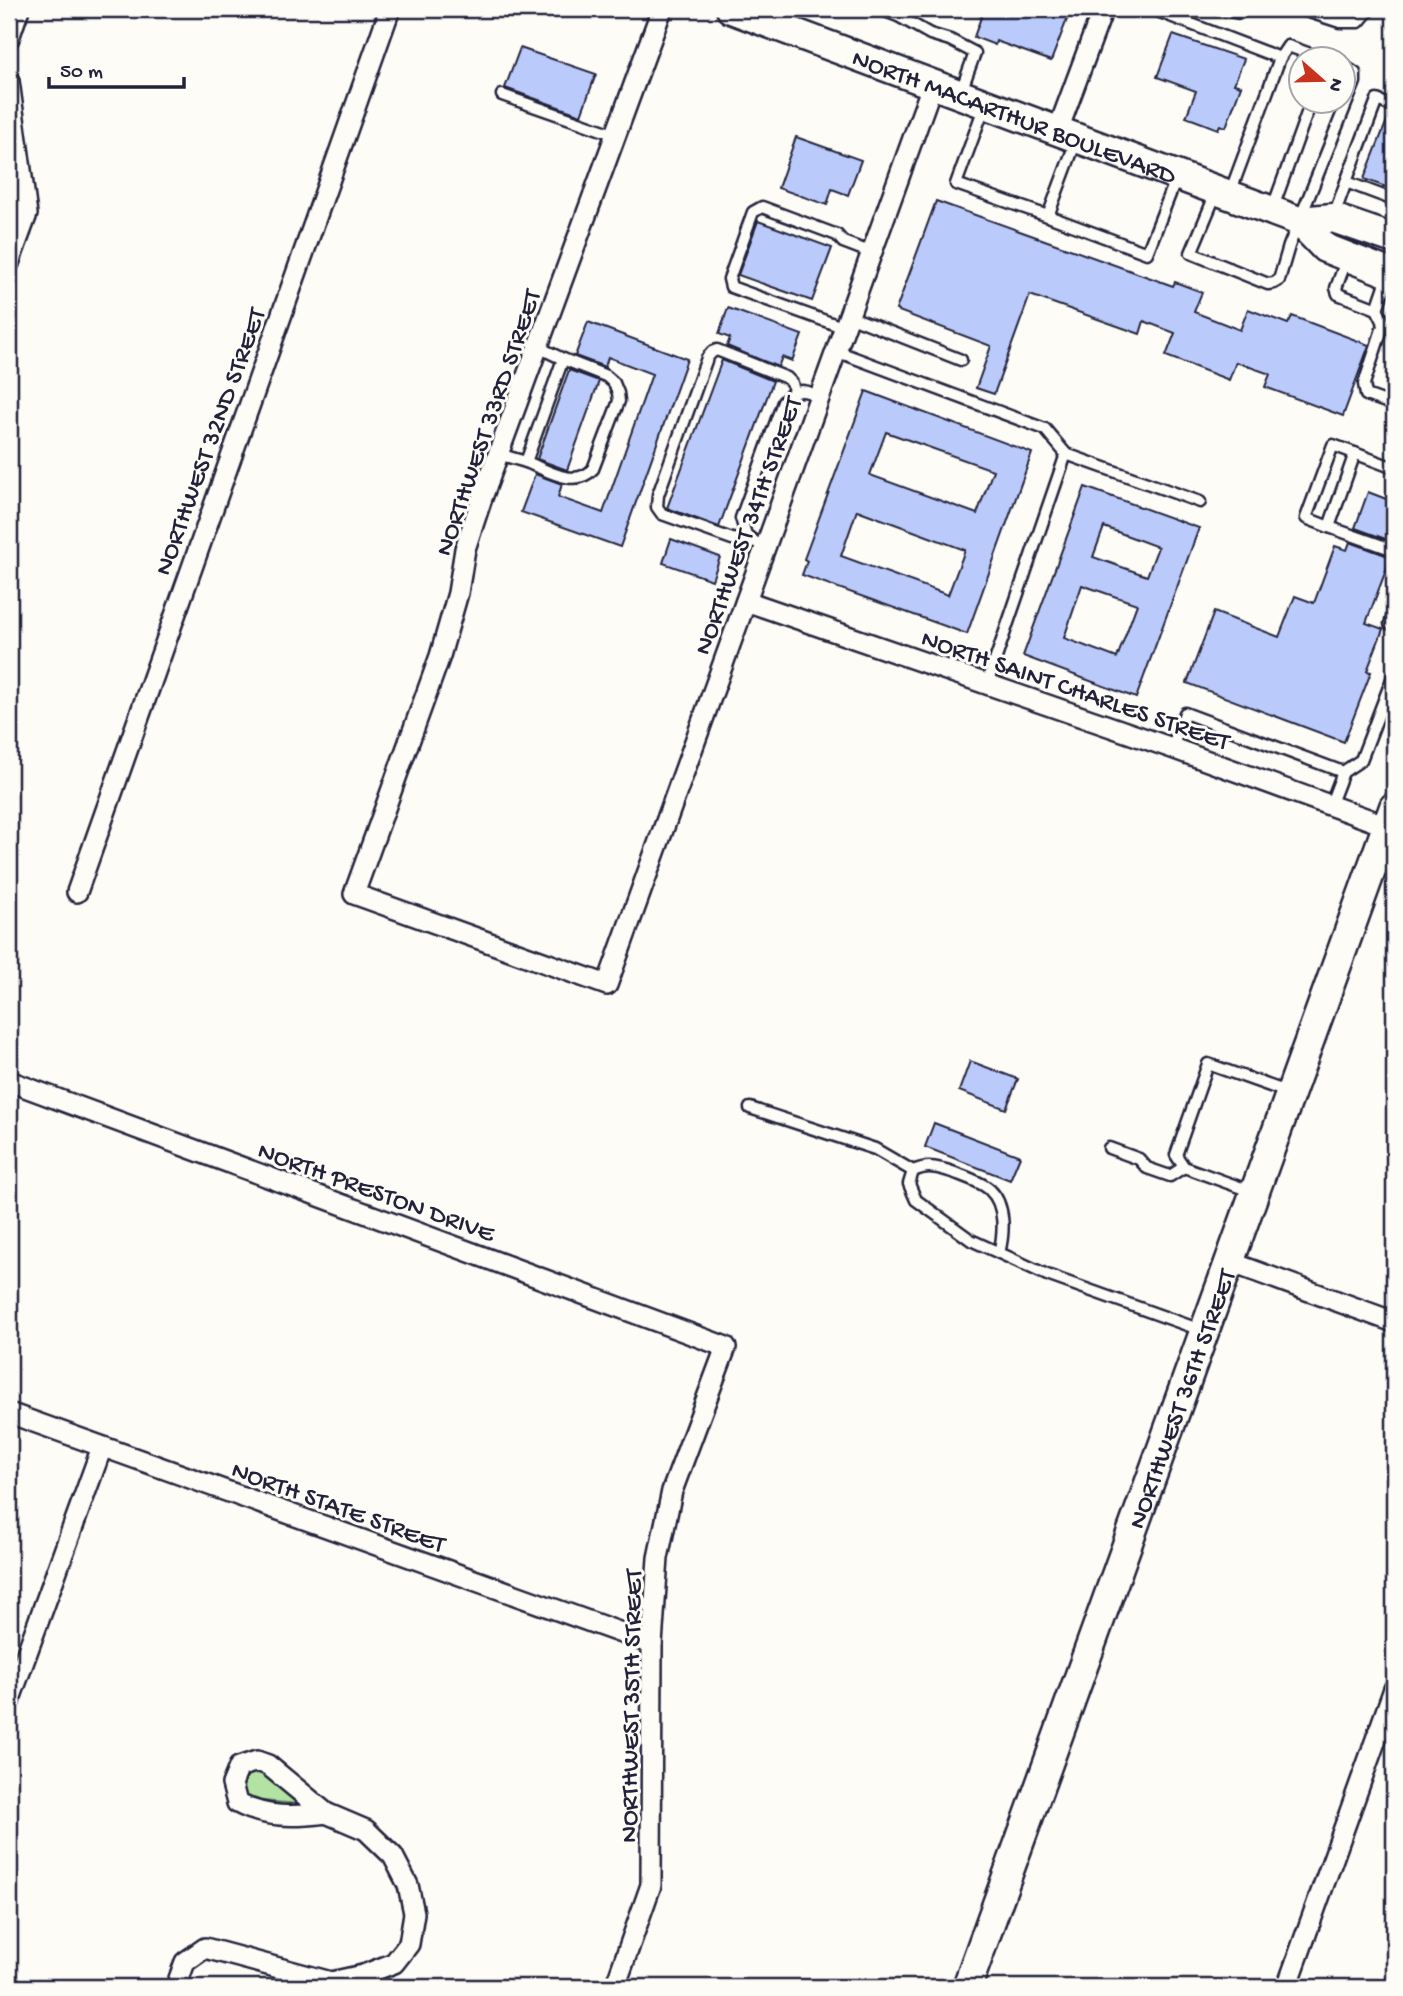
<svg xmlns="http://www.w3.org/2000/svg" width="1403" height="1996" font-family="'Gochi Hand',sans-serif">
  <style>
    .green { fill: #b3e3a3; stroke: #6a826f; stroke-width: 2 }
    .building { fill: #bacbfb; stroke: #22223b; stroke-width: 2; fill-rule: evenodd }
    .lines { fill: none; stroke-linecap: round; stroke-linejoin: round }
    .lane-casing { stroke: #22223b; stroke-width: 15 }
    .street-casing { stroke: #22223b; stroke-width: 24 }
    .secondary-casing { stroke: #22223b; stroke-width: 33 }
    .lane { stroke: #fdfcf7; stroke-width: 10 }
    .street { stroke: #fdfcf7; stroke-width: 19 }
    .secondary { stroke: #fdfcf7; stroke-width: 28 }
    .labels { text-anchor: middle; stroke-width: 6; stroke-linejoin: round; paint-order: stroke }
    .street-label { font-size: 26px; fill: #22223b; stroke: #fdfcf7 }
  </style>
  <rect width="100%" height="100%" fill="#fdfcf7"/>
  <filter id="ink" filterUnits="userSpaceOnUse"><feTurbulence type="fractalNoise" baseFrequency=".0143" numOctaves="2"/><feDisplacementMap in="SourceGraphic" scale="14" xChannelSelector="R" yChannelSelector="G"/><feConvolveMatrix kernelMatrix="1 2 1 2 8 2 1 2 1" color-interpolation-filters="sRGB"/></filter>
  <g filter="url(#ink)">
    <path class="green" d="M254,1771l8,1 38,32 -50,-4c-11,-12 -11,-20 4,-29z"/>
    <g class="building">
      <polygon points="984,9 992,9 1009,15 1011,9 1071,9 1051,61 996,41 995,45 974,37"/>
      <polygon points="1173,35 1244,59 1234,84 1241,86 1226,127 1220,125 1218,129 1186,117 1196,91 1157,77"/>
      <polygon points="520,48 596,74 581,115 505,88"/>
      <polygon points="1390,113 1394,114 1394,190 1364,179"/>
      <polygon points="796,137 861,160 848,195 832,189 827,205 778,188"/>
      <polygon points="936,201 1173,286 1175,282 1202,292 1194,312 1240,330 1248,309 1288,324 1292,316 1369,345 1343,416 1265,387 1270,374 1236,362 1229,380 1166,356 1175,333 1144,321 1140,334 1030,295 994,394 976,388 991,346 896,310"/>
      <polygon points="758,221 832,248 812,301 738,275"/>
      <polygon points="728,308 802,335 792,361 782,357 778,367 727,346 730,338 719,334"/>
      <polygon points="588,322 687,359 620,547 521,512 535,474 562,484 558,497 603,513 652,374 608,357 605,367 575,356"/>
      <polygon points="722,360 773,381 719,527 667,508"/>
      <polygon points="569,370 599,381 567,470 537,459"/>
      <path d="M866,391l166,62 -65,181 -165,-59 5,-14 -3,-2zM886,432l107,38 -16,44 -107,-39zM857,510l108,40 -17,45 -107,-39z"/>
      <path d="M1085,487l114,41 -63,170 -113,-42zM1104,527l54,20 -11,29 -54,-19zM1082,585l55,19 -20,54 -53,-20z"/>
      <polygon points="1368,492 1394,502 1394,542 1355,528"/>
      <polygon points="671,539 720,557 712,580 663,563"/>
      <polygon points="1350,542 1391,557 1366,623 1383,629 1367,671 1371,672 1344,742 1187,683 1214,612 1279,637 1295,596 1314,603 1335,546 1347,550"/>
      <polygon points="970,1061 1018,1079 1006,1109 959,1091"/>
      <polygon points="934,1123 1020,1156 1010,1180 925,1147"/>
    </g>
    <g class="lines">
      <g class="lane-casing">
        <g id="lane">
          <polyline points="880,9 898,16 930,34 950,40 975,53 961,91"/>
          <polyline points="1152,9 1280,58"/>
          <polyline points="1219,9 1239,13 1245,9"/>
          <polyline points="1300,9 1340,22 1359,22 1370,9"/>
          <polyline points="502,95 616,135"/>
          <polyline points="985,105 956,184 1048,216"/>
          <polyline points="1394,107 1377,100 1346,182 1394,200"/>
          <polyline points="1076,141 1048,216 1147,253 1176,179"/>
          <polyline points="1216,193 1191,253 1268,284 1274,283 1279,280 1289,246 1355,82 1355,73 1344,66"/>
          <polyline points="1230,193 1280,58 1288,46 1327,60"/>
          <polyline points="1272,210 1311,102"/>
          <polyline points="1334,215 1346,182"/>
          <polyline points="1347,258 1336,288 1338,294 1377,309 1388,277"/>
          <polyline points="1377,309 1384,323 1364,384 1366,395 1394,405"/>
          <polyline points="849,316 961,360"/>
          <polyline points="845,328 731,287 729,279 753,212 762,207 837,235 843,242 872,253"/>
          <polyline points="836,351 1045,429 1066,454 1200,502"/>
          <polyline points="1355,453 1329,527 1394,550"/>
          <polyline points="498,454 526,462 563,359 538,347"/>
          <path d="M526,462c21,8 49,27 67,7l26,-68 -1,-8 -4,-10 -8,-7 -43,-17"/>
          <polyline points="1329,527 1306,518 1333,445 1394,468"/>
          <polyline points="753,541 732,539 662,514 657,507 658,495 707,358 712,352 717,350 787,378 792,383 794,391"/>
          <path d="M755,542l-9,-7 -5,-17 42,-116c12,-15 21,-12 37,-6"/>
          <polyline points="1394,613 1390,624 1394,625"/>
          <polyline points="987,684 1066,454"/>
          <polyline points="1172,748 1185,713 1343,772 1361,760 1394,674"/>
          <polyline points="1330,806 1343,772"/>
          <polyline points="750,1108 875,1149 913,1171"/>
          <polyline points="1109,1148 1139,1159 1147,1168 1170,1176 1184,1167"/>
          <polyline points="1253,1192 1184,1167 1176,1155 1208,1064 1287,1092"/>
          <path d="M999,1253c5,-19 7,-48 -9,-63 -9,-9 -48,-23 -61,-23 -5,0 -11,2 -16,4l-4,13 7,16 55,40 76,35 154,55"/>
        </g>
      </g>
      <g class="street-casing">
        <g id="street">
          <polyline points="662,9 482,498 465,549 458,593 440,656 354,894 607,985 933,83"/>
          <polyline points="9,38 19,9"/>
          <polyline points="9,81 27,214 9,263"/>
          <polyline points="1058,130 1103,9"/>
          <polyline points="746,601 1172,748 1387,826"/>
          <polyline points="77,892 390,9"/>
          <polyline points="9,1081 726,1347 672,1491 658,1558 652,1644 651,1885 615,1987"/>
          <polyline points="1230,1262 1394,1322"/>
          <polyline points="9,1413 652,1644"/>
          <polyline points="9,1702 102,1447"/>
          <path d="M176,1987l9,-25 20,-14 126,34 32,-7 31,-12 15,-19 5,-31 -6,-28 -15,-29 -27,-26 -40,-17 -58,-48 -11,-4 -18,6 -7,17 5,19c28,15 58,14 89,10"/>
          <polyline points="1287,1987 1394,1689"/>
        </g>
      </g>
      <g class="secondary-casing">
        <g id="secondary">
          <path id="s1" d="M731,9l568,212 34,-3 61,21"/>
          <polyline points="1299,221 1325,248 1394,275"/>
          <path id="s2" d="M967,1987l427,-1180"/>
        </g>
      </g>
      <use href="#lane" class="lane"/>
      <use href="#street" class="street"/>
      <use href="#secondary" class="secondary"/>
    </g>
  </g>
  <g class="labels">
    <g class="street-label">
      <text dy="9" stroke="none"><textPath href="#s1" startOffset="303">NORTH MACARTHUR BOULEVARD</textPath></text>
      <text transform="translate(486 422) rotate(-71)" y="9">NORTHWEST 33RD STREET</text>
      <text transform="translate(208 441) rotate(-70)" y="9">NORTHWEST 32ND STREET</text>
      <text transform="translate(746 525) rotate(-70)" y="9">NORTHWEST 34TH STREET</text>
      <text transform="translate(1076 688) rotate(19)" y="9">NORTH SAINT CHARLES STREET</text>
      <text transform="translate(377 1190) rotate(20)" y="9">NORTH PRESTON DRIVE</text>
      <text dy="9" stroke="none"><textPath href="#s2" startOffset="626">NORTHWEST 36TH STREET</textPath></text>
      <text transform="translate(339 1505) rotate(20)" y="9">NORTH STATE STREET</text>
      <text transform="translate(629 1706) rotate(-89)" y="9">NORTHWEST 35TH STREET</text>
    </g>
  </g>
  <rect width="1403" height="1996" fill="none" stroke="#fdfcf7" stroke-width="35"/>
  <rect x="18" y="18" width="1368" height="1961" fill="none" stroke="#22223b" stroke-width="2.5" filter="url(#ink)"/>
  <g transform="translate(1322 80) rotate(110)"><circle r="33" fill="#fdfcf7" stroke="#a5a5ac" stroke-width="2"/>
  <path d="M0-5L12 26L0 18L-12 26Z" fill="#c8321e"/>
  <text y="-10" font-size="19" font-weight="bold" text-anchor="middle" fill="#22223b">N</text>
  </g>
  <path d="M49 77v10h135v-10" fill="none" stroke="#22223b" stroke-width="3.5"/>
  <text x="60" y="77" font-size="21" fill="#22223b" stroke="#fdfcf7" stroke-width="5" paint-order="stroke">50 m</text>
</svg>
